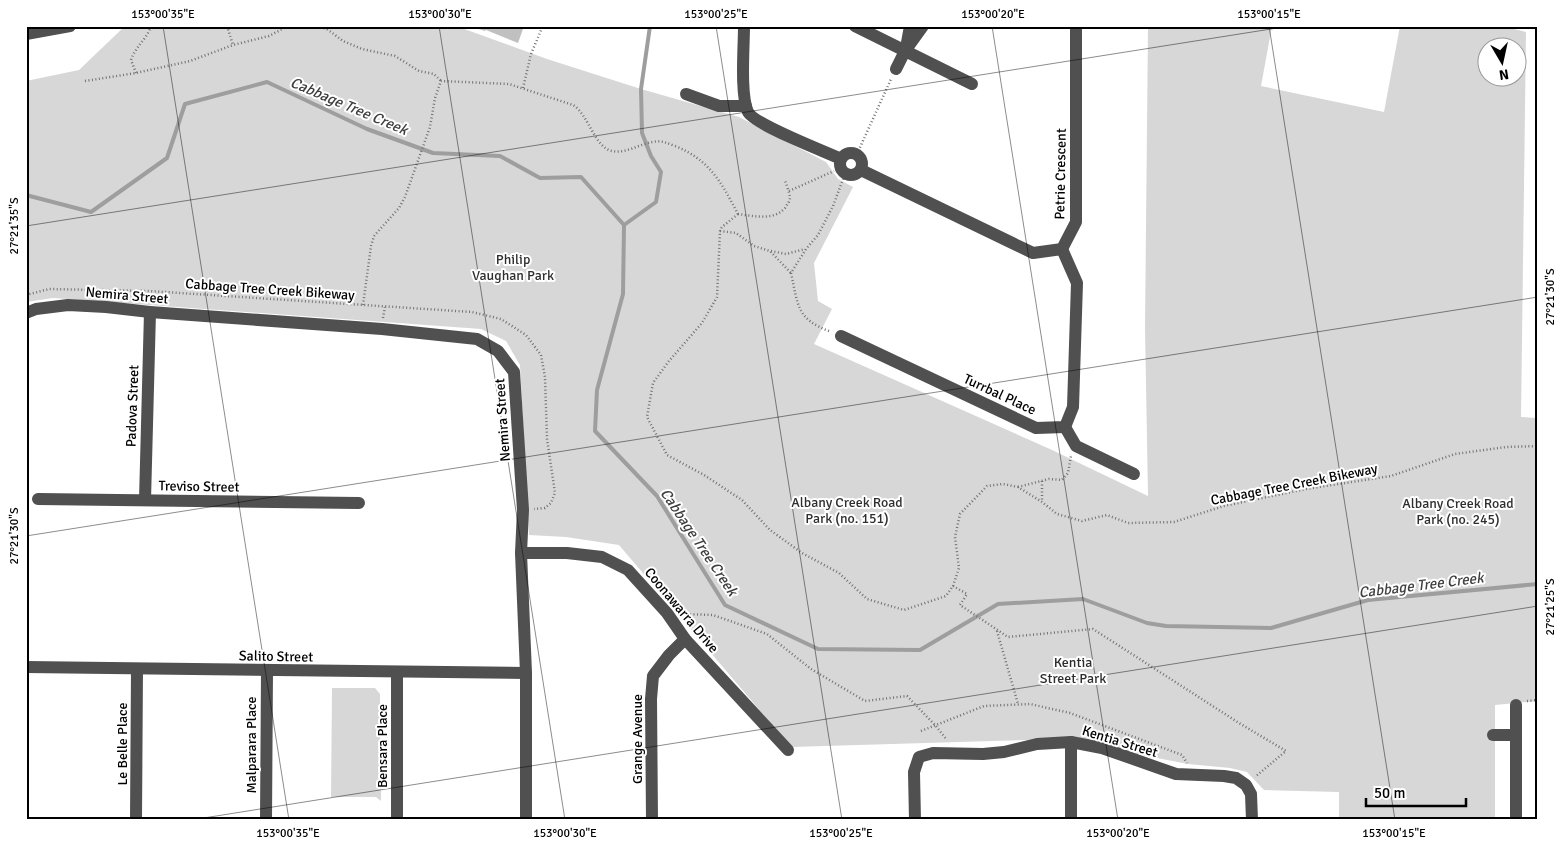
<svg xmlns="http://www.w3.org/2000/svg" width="1564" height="846" font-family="Signika,sans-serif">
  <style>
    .green { fill: #d7d7d7; fill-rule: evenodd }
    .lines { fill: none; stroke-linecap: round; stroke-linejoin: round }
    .stream { stroke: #9e9e9e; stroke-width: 4 }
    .building { fill: #c0c0c0 }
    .path { stroke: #727272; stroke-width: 2.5; stroke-dasharray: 1 2.5; stroke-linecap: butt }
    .minor { stroke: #505050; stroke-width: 12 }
    .ticks { fill: none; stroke: #000; stroke-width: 1; stroke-opacity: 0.45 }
    .labels { text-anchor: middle; stroke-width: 4; stroke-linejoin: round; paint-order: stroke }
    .street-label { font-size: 14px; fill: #000; stroke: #fff }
    .park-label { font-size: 14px; fill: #2e2e2e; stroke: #fff }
    .water-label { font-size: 15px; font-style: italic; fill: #3f3f3f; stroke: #fff }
    .neatline { fill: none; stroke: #000; stroke-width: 2 }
    .ticks-label { font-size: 12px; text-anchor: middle; fill: #000 }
  </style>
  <rect width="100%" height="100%" fill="#fff"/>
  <g class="green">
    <path d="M125,26h331l91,33 94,30 98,28 87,45 12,17 15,8 -39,76 4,38 14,8 -18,35 238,106 96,46 -3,-168 3,-302h124l-11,60 123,26 16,-86h103l23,6 -5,385 17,1v283l-43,4v115h-156v-28l-75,-2 -17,-18 -17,-4 -42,-4 -129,-25 -268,8 -172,-202 -53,-8 -37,-2 -9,-170 -14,-24 -25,-12 -428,-31 -27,4v-221l53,-11zM1486,48h30v30h-30z"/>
    <polygon points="332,688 375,688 380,694 381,801 376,797 331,797"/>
  </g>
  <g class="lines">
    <g class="stream">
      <polyline points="26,195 91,212 167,158 185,104 267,82 367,129 433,153 500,156 540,178 581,177 624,225 623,294 597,390 595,431 657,496 725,605 818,649 920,650 998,604 1083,599 1147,623 1166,626 1271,628 1368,600 1538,584"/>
      <polyline points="624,225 656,202 661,172 651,156 642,133 641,89 650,26"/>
    </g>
  </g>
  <polygon class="building" points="524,26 518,43 486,30 485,31 472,27"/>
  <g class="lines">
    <g class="path">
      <polyline points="227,26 233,45"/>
      <polyline points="317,26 327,29 343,41 362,49 395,56 419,71 434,74 441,81"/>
      <path d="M136,73l-5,-13c4,-13 16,-21 20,-34"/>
      <polyline points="85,81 136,73 190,61 233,45 269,36 286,27 291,26"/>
      <polyline points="523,88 531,54 542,28"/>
      <polyline points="857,154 891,79"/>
      <polyline points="789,191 834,171"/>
      <polyline points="738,214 722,227 720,231 717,297 702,323 669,361 653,383 647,417 667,455 704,475 742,500 770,530 802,553 839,573 867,599 904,610 946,596 953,586 959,568 955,537 960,514 987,486 1003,484 1018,487 1042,502 1057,514 1082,521 1107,515 1128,523 1174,522 1224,506 1306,489 1391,476 1455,454 1506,447 1538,446"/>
      <path d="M738,214c15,2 36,7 47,-6 2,-4 5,-6 5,-11 -1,-5 -3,-11 -5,-16"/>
      <polyline points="720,231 736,233 754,246 770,251 791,273"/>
      <polyline points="771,251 786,254 805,249"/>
      <polyline points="26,295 49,289 149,291 472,312 501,319 526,335 541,355 545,377 547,439 555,493 551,503 545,508 534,509"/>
      <path d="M363,305l8,-59 3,-10 25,-28 6,-11 25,-70 5,-29 6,-17 68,3 64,21c16,10 21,42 39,46 14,3 27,-7 41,-9 8,-2 14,1 22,4 35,14 46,36 63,68"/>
      <polyline points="383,318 385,307"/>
      <path d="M829,331c-33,-12 -31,-27 -38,-58l15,-24 12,-14 15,-29 12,-32"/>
      <polyline points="1042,481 1042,502"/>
      <polyline points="1018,487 1049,479 1062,480 1068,473 1071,456"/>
      <polyline points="953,586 967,594 960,605 1008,637 1093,629 1239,723 1286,751 1255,777"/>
      <polyline points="683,614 713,615 767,634 811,669 865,701 907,696 935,725 947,740"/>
      <polyline points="997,631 1018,704"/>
      <polyline points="1527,701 1538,700"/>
      <polyline points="921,731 984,706 1030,704 1070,713 1182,755 1187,763"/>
    </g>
    <g class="minor">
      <path d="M744,26c0,21 -4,69 4,86 7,13 76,39 93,47"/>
      <polyline points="855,26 972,84"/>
      <polyline points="26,34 70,26"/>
      <polyline points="906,48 910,26"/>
      <polyline points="896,69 905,51 923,26"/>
      <polyline points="686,94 719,106 746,106"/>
      <circle cx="851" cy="164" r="11"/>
      <polyline points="861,170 1033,253 1062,249 1076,222 1076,26"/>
      <polyline points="26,313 36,309 68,305 106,307 150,312 382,329 477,339 498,351 514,372 523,510 521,553 526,673 526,820"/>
      <polyline points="841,336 1036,428 1065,427 1073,407 1077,283 1062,249"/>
      <polyline points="1065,427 1076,446 1134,474"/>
      <polyline points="38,499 359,503"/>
      <polyline points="145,500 150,312"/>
      <polyline points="521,553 567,553 602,557 628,570 667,613 685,639 788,750"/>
      <polyline points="26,667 526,673"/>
      <polyline points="1516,705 1516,820"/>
      <polyline points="1493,735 1516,735"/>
      <polyline points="136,820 137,669"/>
      <polyline points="266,820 267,671"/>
      <polyline points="397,820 397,672"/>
      <polyline points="652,820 651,699 653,676 669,655 685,639"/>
      <polyline points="915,820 914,772 919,757 933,753 983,754 1004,752 1037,744 1071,742 1102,748 1176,774 1224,776 1236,778 1246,785 1251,794 1252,820"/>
      <polyline points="1071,820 1071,742"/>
    </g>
  </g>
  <path class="ticks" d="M163,26l126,794M439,26l126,794M716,26l126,794M992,26l126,794M1269,26l126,794M26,226l1264,-200M26,536l1512,-239M191,820l1347,-214"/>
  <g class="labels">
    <g class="street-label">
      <text transform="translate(1060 174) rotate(-89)" y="5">Petrie Crescent</text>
      <text transform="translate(270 289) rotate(4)" y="5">Cabbage Tree Creek Bikeway</text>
      <text transform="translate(127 295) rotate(5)" y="5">Nemira Street</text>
      <text transform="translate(1000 394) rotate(25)" y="5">Turrbal Place</text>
      <text transform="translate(132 406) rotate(-88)" y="5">Padova Street</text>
      <text transform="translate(502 420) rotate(-94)" y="5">Nemira Street</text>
      <text transform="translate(1294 484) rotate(-11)" y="5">Cabbage Tree Creek Bikeway</text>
      <text transform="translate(199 486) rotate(1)" y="5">Treviso Street</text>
      <text transform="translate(682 610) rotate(50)" y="5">Coonawarra Drive</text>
      <text transform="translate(276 656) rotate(1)" y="5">Salito Street</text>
      <text transform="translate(637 739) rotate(-90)" y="5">Grange Avenue</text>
      <text transform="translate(1120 741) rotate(17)" y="5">Kentia Street</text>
      <text transform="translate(122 744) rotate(-90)" y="5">Le Belle Place</text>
      <text transform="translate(251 745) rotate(-90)" y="5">Malparara Place</text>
      <text transform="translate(382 746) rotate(-90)" y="5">Bensara Place</text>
    </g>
    <g class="park-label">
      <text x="513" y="264">Philip<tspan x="513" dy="16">Vaughan Park</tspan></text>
      <text x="847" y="507">Albany Creek Road<tspan x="847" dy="16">Park (no. 151)</tspan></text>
      <text x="1458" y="508">Albany Creek Road<tspan x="1458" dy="16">Park (no. 245)</tspan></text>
      <text x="1073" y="667">Kentia<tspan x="1073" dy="16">Street Park</tspan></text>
    </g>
    <g class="water-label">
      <text transform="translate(349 106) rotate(23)" y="5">Cabbage Tree Creek</text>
      <text transform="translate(699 542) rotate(56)" y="5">Cabbage Tree Creek</text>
      <text transform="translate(1421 585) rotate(-7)" y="5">Cabbage Tree Creek</text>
    </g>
  </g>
  <rect width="1564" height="846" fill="none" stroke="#ffffff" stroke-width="55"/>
  <g transform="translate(1502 62) rotate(171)"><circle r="24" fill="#ffffff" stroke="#999999"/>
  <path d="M0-4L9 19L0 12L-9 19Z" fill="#000000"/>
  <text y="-8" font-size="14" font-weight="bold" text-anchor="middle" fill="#000000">N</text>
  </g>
  <path d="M1366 798v8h100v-8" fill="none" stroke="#000000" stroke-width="2.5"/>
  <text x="1374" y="798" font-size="15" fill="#000000" stroke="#ffffff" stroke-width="4" paint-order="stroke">50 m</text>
  <rect x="28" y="28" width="1508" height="790" class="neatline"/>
  <g class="ticks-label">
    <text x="163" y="18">153°00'35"E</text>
    <text x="440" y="18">153°00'30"E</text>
    <text x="716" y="18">153°00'25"E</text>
    <text x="993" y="18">153°00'20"E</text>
    <text x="1269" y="18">153°00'15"E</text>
    <text transform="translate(14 226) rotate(-90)" y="4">27°21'35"S</text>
    <text transform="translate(1550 297) rotate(-90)" y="4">27°21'30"S</text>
    <text transform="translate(14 536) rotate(-90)" y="4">27°21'30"S</text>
    <text transform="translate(1550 607) rotate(-90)" y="4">27°21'25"S</text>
    <text x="288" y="837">153°00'35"E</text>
    <text x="565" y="837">153°00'30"E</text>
    <text x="841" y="837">153°00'25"E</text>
    <text x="1118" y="837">153°00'20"E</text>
    <text x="1394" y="837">153°00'15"E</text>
  </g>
</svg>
